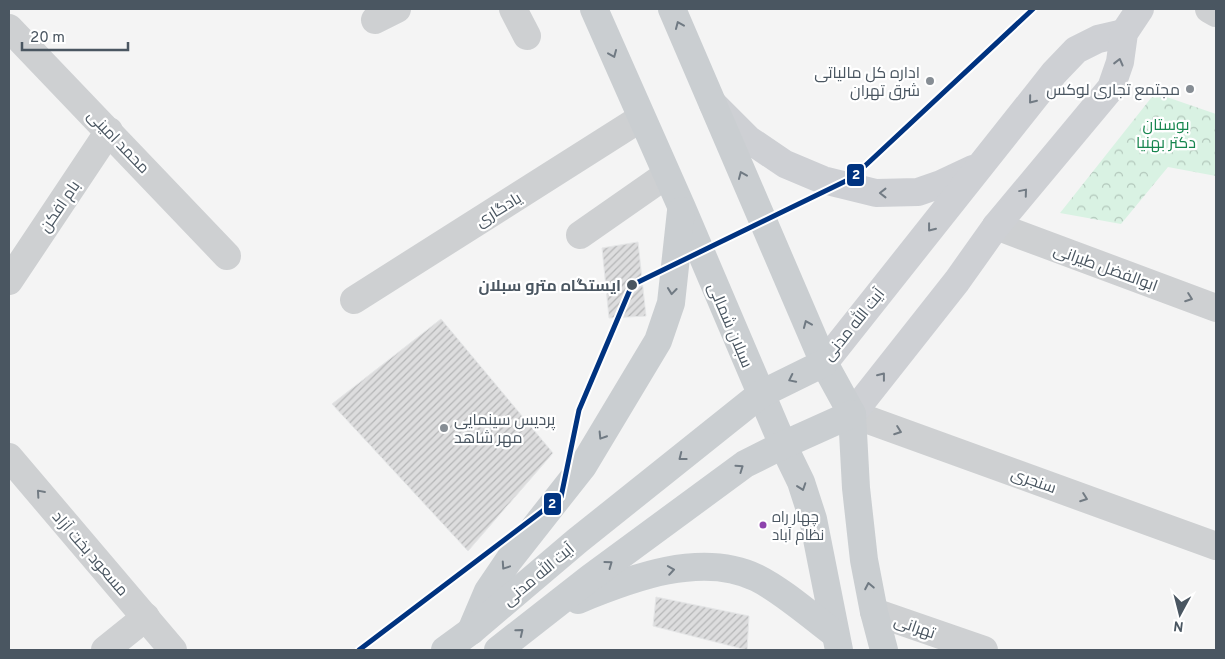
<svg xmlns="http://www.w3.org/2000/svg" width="1225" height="659" font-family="Overpass,Cairo,sans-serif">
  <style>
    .forest { fill: url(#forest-crowns) }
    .building { fill: url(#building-hatch); stroke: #e5e6e7 }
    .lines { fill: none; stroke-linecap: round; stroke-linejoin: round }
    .minor { stroke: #ced0d2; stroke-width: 28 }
    .secondary { stroke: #ced0d4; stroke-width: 28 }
    .primary { stroke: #caced1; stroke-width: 28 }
    .metro-1-casing { stroke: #fff; stroke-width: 9 }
    .metro-1 { stroke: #003380; stroke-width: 5 }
    .oneway { stroke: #707a83 }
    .oneway2 { stroke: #727b84 }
    .oneway3 { stroke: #727b83 }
    .poi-dot { fill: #868d94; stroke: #fff; stroke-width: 2 }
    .stop-dot { fill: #4a5661; stroke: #fff; stroke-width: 2 }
    .bus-dot { fill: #8e44ad; stroke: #fff; stroke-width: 2 }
    .labels { text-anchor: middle; stroke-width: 4.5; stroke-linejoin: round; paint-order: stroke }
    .bus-label { font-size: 15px; fill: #4a5661; stroke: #fff; text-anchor: start }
    .poi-label { font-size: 16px; fill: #4a5661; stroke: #fff; text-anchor: end }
    .park-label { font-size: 16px; fill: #17864f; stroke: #fff }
    .street-label { font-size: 16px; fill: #4a5661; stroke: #fff }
    .stop-label { font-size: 16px; font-weight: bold; fill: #4a5661; stroke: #fff; text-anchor: end }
    .line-badge { stroke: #fff; stroke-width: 2 }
    .badge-label { font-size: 14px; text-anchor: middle; font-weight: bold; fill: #fff }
  </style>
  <defs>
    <pattern id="forest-crowns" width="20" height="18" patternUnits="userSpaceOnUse" patternTransform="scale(1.25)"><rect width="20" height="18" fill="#d9f2e3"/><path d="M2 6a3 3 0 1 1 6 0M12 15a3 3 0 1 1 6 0" fill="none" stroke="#b2c7bb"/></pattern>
    <pattern id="building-hatch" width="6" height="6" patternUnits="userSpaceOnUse" patternTransform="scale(1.25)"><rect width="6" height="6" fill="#ddddde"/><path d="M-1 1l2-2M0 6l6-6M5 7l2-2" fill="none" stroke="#b5b6b7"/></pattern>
  </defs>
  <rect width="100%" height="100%" fill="#f4f4f4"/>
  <polygon class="forest" points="1155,93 1216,114 1216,176 1168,167 1121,224 1060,213"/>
  <g class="building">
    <polygon points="638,242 646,316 609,318 602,248"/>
    <polygon points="441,319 553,453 468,551 332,404"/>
    <polygon points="656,597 749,616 747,650 653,626"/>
  </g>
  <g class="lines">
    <g class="minor">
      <polyline points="513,9 527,36"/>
      <polyline points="1209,9 1216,13"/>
      <polyline points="375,20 397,9"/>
      <polyline points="9,28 227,256"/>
      <polyline points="996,226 1216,308"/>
      <polyline points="580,235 666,175"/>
      <polyline points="9,281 109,131"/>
      <polyline points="354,300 641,118"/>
      <polyline points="852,414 1216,546"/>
      <polyline points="9,457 173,650"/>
      <polyline points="874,612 984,650"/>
      <polyline points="105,650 146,617"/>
    </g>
    <g class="secondary">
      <polyline points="713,104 748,139 785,164 823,180 876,193 918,192 941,184 973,169"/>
      <polyline points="824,363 1054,73 1076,50 1098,39 1124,33"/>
      <polyline points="852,414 957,281 996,226 1111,88 1120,62 1124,33 1140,9"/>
    </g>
    <g class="primary">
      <polyline points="594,9 682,208 783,445 801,482 813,519 839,650"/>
      <polyline points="672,9 824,363 852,414 856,488 864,560 874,612 884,650"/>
      <path d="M578,600c53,-22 124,-49 179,-22 26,13 54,38 78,56"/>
      <polyline points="471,631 488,591 509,560 583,466 658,341 671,303 681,211"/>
      <polyline points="445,650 471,631 577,541 761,394 824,363"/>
      <polyline points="498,650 590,578 745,464 783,445 852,414"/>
    </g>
    <g class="metro-1-casing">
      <polyline id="metro-1" points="359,650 561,497 579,410 632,285 852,178 1033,9"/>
    </g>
    <use href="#metro-1" class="metro-1"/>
  </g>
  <defs><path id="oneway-chevron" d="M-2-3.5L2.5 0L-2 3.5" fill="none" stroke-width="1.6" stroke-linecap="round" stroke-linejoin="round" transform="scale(1.25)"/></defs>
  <g class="oneway">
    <use href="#oneway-chevron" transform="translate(679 25) rotate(-113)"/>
    <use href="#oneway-chevron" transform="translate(613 54) rotate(67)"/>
    <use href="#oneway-chevron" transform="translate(742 175) rotate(-113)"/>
    <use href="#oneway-chevron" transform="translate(672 291) rotate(96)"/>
    <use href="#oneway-chevron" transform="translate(807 324) rotate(-113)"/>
    <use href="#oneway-chevron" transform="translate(792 379) rotate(154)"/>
    <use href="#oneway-chevron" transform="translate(602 436) rotate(122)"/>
    <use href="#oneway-chevron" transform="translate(682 457) rotate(142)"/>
    <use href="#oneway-chevron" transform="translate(740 468) rotate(-35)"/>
    <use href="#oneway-chevron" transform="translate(802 487) rotate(71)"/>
    <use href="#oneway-chevron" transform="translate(609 564) rotate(-36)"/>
    <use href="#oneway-chevron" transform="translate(505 566) rotate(124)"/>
    <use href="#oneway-chevron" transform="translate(671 570) rotate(-9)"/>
    <use href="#oneway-chevron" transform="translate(869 586) rotate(-101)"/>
    <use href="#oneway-chevron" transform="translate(520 632) rotate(-39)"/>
  </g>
  <g class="oneway2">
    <use href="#oneway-chevron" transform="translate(1119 62) rotate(-76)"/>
    <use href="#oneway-chevron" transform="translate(1032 100) rotate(129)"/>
    <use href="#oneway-chevron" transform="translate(1024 192) rotate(-50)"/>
    <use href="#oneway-chevron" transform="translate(883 193) rotate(180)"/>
    <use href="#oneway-chevron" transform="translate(931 228) rotate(128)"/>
    <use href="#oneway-chevron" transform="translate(882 376) rotate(-52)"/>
  </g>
  <g class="oneway3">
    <use href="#oneway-chevron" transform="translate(1189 298) rotate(20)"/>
    <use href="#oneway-chevron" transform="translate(898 431) rotate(20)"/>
    <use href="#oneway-chevron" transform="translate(40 493) rotate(-131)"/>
    <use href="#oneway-chevron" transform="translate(1084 498) rotate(20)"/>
  </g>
  <g class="poi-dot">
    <circle cx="930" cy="81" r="5"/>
    <circle cx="1190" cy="89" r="5"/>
    <circle cx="444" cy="428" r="5"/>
  </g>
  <circle class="stop-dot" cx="632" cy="285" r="6"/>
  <circle class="bus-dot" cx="763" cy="525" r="4.5"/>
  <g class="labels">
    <g class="bus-label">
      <text x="772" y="522">چهار راه<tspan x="772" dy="18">نظام آباد</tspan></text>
    </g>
    <g class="poi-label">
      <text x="920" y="78">اداره کل مالیاتی<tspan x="920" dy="18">شرق تهران</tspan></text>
      <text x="1180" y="95">مجتمع تجاری لوکس</text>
      <text x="454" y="425" text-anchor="start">پردیس سینمایی<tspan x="454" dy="18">مهر شاهد</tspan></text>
    </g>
    <g class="park-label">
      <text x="1166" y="130">بوستان<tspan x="1166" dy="18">دکتر بهنیا</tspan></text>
    </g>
    <g class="street-label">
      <text transform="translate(119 141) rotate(46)" y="6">محمد امینی</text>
      <text transform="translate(59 206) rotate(-56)" y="6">بام افکن</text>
      <text transform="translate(498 209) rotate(-32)" y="6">یادگاری</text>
      <text transform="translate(1106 267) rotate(20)" y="6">ابوالفضل طیرانی</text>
      <text transform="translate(853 324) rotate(-51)" y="6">آیت الله مدنی</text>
      <text transform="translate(731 325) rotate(67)" y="6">سبلان شمالی</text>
      <text transform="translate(1034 480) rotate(20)" y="6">سنجری</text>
      <text transform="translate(91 553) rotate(49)" y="6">مسعود بخت آزاد</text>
      <text transform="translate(538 574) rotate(-40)" y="6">آیت الله مدنی</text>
      <text transform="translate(915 626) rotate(19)" y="6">تهرانی</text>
    </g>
    <g class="stop-label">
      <text x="621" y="291">ایستگاه مترو سبلان</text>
    </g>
  </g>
  <g class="line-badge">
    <rect x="846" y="163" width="19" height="24" rx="5" fill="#003380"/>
    <rect x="543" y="492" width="19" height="24" rx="5" fill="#003380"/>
  </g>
  <g class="badge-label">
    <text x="856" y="179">2</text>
    <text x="552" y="508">2</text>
  </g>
  <rect width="1225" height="659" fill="none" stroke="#4a5661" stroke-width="20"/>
  <g transform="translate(1180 614) rotate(187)" stroke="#ffffff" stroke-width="4" paint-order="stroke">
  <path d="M0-4L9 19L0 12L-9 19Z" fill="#4a5661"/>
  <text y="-8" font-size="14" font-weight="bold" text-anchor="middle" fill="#4a5661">N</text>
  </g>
  <path d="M22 42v8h106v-8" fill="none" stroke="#4a5661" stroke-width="2.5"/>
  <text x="30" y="42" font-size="15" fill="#4a5661" stroke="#ffffff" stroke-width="4" paint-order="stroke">20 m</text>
</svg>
